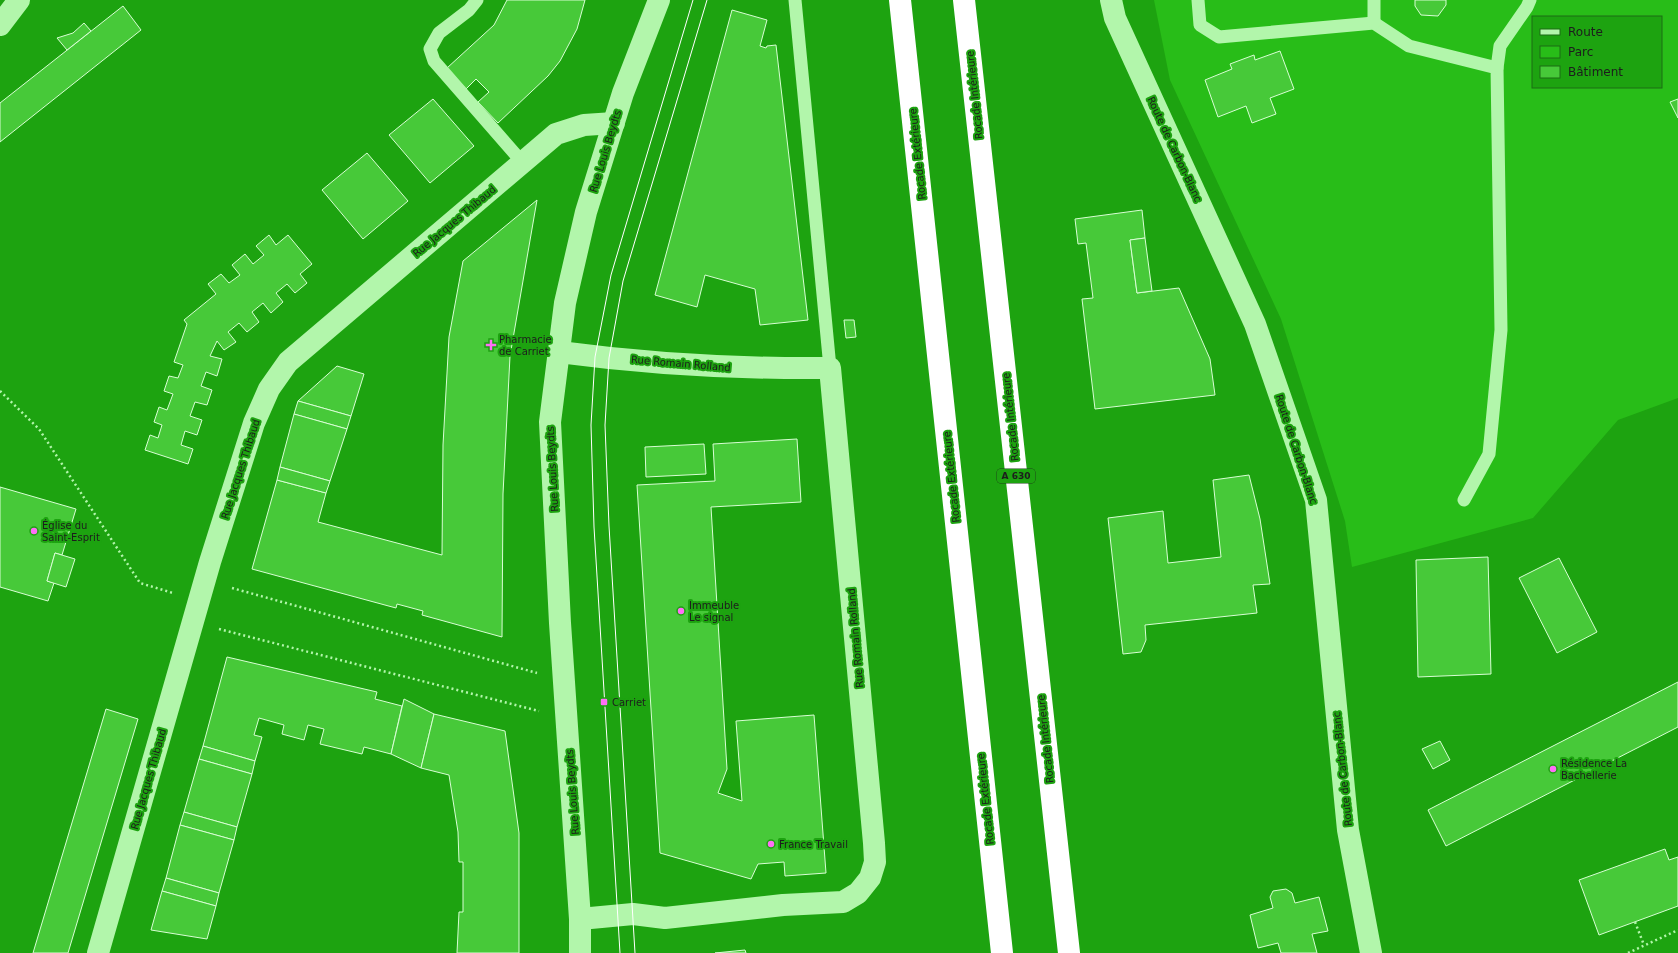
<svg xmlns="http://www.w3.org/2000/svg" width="1678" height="953" font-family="'DejaVu Sans',sans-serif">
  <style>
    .green { fill: #28bd18; fill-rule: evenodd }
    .building { fill: #47c939; stroke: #d8fed4 }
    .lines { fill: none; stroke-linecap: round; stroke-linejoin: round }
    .path { stroke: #b2f6ab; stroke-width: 2.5; stroke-dasharray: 2 3; stroke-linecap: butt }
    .service { stroke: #b2f6ab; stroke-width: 13 }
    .minor { stroke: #b2f6ab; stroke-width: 22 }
    .motorway { stroke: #fff; stroke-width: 22 }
    .tram { stroke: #fff; stroke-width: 1 }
    .poi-dot { fill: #ff6ff6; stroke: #1da310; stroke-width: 1.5 }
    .labels { text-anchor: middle; stroke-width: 4; stroke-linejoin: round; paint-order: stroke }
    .shield { fill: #1da310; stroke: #1d4519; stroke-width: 1 }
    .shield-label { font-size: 9px; font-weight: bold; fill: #1d1d1d }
    .street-label { font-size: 10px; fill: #1d1d1d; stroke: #1da310 }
    .poi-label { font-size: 10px; fill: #1d1d1d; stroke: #1da310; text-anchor: start }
  </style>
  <rect width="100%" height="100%" fill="#1da310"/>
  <path class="green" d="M1154,0h524v398l-60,22 -85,98 -181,49 -7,-46 -64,-202 -111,-239zM1533,17h128v70h-128z"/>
  <g class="building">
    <polygon points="507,0 585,0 577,29 560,61 548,76 498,123 478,102 489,92 476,79 466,89 447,68 494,25"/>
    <polygon points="1415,0 1446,0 1446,5 1438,16 1421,15 1415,6"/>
    <polygon points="123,6 141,30 0,142 0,103"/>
    <polygon points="732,10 767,20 760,46 766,48 767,46 776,45 808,320 760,325 755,289 705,275 697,307 655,295"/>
    <polygon points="84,23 91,31 67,50 57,38 73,33"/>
    <polygon points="1280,51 1294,89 1270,98 1276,114 1252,123 1246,106 1218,117 1205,80 1232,69 1230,64 1254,55 1255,60"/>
    <polygon points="433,99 474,146 430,183 389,135"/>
    <polygon points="1678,99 1678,118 1670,102"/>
    <polygon points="367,153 408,201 363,239 322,190"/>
    <polygon points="537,200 510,356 503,494 502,637 422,615 423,611 397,604 396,608 252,569 277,480 326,493 318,522 442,555 443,445 449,337 463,261"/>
    <polygon points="1142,210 1145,238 1130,240 1137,293 1179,288 1210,359 1215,395 1095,409 1082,299 1093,298 1086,243 1078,244 1075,219"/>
    <polygon points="269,235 276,245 288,235 312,264 300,274 307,283 295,293 287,284 276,293 283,302 271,313 263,303 252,312 259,322 247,332 239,323 228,332 236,342 224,350 217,341 210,356 222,359 217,376 206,372 201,386 212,390 207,405 195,402 190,416 202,420 197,435 185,431 181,445 193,449 188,464 145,450 150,435 158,438 162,425 154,422 159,407 167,410 173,394 164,391 169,376 178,378 183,365 174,362 187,324 184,320 216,294 208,284 221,274 229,283 240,275 232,265 245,254 253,264 264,255 256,246"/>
    <polygon points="1145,238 1152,291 1137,293 1130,240"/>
    <polygon points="844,320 854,320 856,337 846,338"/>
    <polygon points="337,366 364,374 351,416 298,401"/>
    <polygon points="298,401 351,416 347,429 294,414"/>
    <polygon points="294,414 347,429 330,481 280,467"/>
    <polygon points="797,439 801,502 711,507 727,769 718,793 742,801 736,721 814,715 826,873 785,876 784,862 758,864 751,879 660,853 637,485 715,481 713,444"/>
    <polygon points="704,444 706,474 646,477 645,447"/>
    <polygon points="280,467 330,481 326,493 277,480"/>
    <polygon points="1249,475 1260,519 1270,584 1253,585 1257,613 1145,625 1146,640 1141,652 1123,654 1108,518 1163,511 1168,563 1221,557 1213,480"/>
    <polygon points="0,487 76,509 62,555 55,553 47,581 54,583 48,601 0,587"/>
    <polygon points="55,553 75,559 66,587 47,581"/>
    <polygon points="1488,557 1491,674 1418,677 1416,560"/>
    <polygon points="1559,558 1597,632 1557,653 1519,578"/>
    <polygon points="227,657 377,692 375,699 402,706 391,754 364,747 362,754 320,744 324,729 308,725 304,740 282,734 284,725 259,718 254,735 262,737 255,761 203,746"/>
    <polygon points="1678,682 1678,727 1446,846 1428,810"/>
    <polygon points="404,699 434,714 421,768 391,754"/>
    <polygon points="106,709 138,719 68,953 33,953"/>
    <polygon points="434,714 505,731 519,833 519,953 457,953 459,912 463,912 463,862 459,862 458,832 449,775 421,768"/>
    <polygon points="1440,741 1450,760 1433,769 1422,749"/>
    <polygon points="203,746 255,761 252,774 199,759"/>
    <polygon points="199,759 252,774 237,827 184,812"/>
    <polygon points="184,812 237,827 234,840 180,825"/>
    <polygon points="180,825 234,840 219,893 166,878"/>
    <polygon points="1665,849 1669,860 1678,857 1678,906 1599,935 1579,880"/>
    <polygon points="166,878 219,893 216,906 162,891"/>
    <polygon points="1286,889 1292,893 1295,903 1319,897 1328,931 1312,934 1317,953 1281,953 1278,943 1258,948 1250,915 1273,908 1270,897 1273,891"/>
    <polygon points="162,891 216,906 207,939 151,930"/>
    <polygon points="745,950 746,953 715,953"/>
  </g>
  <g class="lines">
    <g class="path">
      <polyline points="0,391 39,429 140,583 173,593"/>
      <polyline points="232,588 537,673"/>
      <polyline points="219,629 539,711"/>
      <polyline points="1635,922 1644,945"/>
      <polyline points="1628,953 1678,930"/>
    </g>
    <g class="service">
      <polyline points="477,0 469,10 439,33 430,49 434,61 523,163"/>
      <polyline points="795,0 830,368"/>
      <polyline points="1198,0 1200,25 1219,37 1374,23 1409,46 1497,68 1501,330 1489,454 1464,500"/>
      <polyline points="1374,0 1374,23"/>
      <polyline points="1497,68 1500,46 1527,7 1530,0"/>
    </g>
    <g class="minor">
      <polyline points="1111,0 1115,18 1255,324 1316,500 1348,830 1371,953"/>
      <polyline points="0,25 19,0"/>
      <path d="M559,352c90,12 180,17 271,16l44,475 1,19 -5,16 -12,15 -15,9 -60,3 -118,13 -32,-4 -53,5"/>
      <polyline points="98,953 210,562 254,423 269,389 288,362 556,134 584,125 614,123"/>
      <polyline points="580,953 580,919 560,623 550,422 565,303 586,212 623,93 659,0"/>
    </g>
    <g class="motorway">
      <polyline points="900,0 1002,953"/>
      <polyline points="964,0 1069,953"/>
    </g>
    <g class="tram">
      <polyline points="620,953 594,527 591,425 595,357 611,275 693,0"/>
      <polyline points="635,953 609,526 605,425 609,358 623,281 707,0"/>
    </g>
  </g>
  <g class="poi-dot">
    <path d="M489 339h4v4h4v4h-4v4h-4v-4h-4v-4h4z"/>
    <circle cx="34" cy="531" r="4"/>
    <circle cx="681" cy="611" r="4"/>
    <rect x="600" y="698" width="8" height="8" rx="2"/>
    <circle cx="1553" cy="769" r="4"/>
    <circle cx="771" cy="844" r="4"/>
  </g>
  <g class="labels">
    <rect class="shield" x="997" y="469" width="38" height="14" rx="3"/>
    <g class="shield-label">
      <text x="1016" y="479">A 630</text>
    </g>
    <g class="street-label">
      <text transform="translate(974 95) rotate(-96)" y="4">Rocade Intérieure</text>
      <text transform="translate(1175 149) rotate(65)" y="4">Route de Carbon-Blanc</text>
      <text transform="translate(605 151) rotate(-73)" y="4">Rue Louis Beydts</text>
      <text transform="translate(917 154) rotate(-96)" y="4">Rocade Extérieure</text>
      <text transform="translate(454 221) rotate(-40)" y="4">Rue Jacques Thibaud</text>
      <text transform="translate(681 363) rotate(5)" y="4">Rue Romain Rolland</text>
      <text transform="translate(1010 417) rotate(-96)" y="4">Rocade Intérieure</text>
      <text transform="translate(1297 449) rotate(72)" y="4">Route de Carbon-Blanc</text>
      <text transform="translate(240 469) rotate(-72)" y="4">Rue Jacques Thibaud</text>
      <text transform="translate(552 469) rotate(-93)" y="4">Rue Louis Beydts</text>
      <text transform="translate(951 477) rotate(-96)" y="4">Rocade Extérieure</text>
      <text transform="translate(855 638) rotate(-95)" y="4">Rue Romain Rolland</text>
      <text transform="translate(1045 739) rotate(-96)" y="4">Rocade Intérieure</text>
      <text transform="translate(1342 769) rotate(-96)" y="4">Route de Carbon-Blanc</text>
      <text transform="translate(148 779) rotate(-74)" y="4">Rue Jacques Thibaud</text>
      <text transform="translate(572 792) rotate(-94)" y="4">Rue Louis Beydts</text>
      <text transform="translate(985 799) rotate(-96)" y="4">Rocade Extérieure</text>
    </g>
    <g class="poi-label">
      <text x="499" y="343">Pharmacie<tspan x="499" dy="12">de Carriet</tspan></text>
      <text x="42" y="529">Église du<tspan x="42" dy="12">Saint-Esprit</tspan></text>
      <text x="689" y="609">Immeuble<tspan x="689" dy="12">Le signal</tspan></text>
      <text x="612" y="706">Carriet</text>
      <text x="1561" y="767">Résidence La<tspan x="1561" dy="12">Bachellerie</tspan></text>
      <text x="779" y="848">France Travail</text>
    </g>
  </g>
  <rect x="1532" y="16" width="130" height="72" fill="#1da310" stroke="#1d6d15"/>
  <rect x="1540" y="29" width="20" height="6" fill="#b2f6ab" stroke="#1d6d15"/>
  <text x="1568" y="36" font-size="12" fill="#1d1d1d">Route</text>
  <rect x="1540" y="46" width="20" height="12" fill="#28bd18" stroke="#1d6d15"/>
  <text x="1568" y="56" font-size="12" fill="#1d1d1d">Parc</text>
  <rect x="1540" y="66" width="20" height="12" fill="#47c939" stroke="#1d6d15"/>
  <text x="1568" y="76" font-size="12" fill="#1d1d1d">Bâtiment</text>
</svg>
